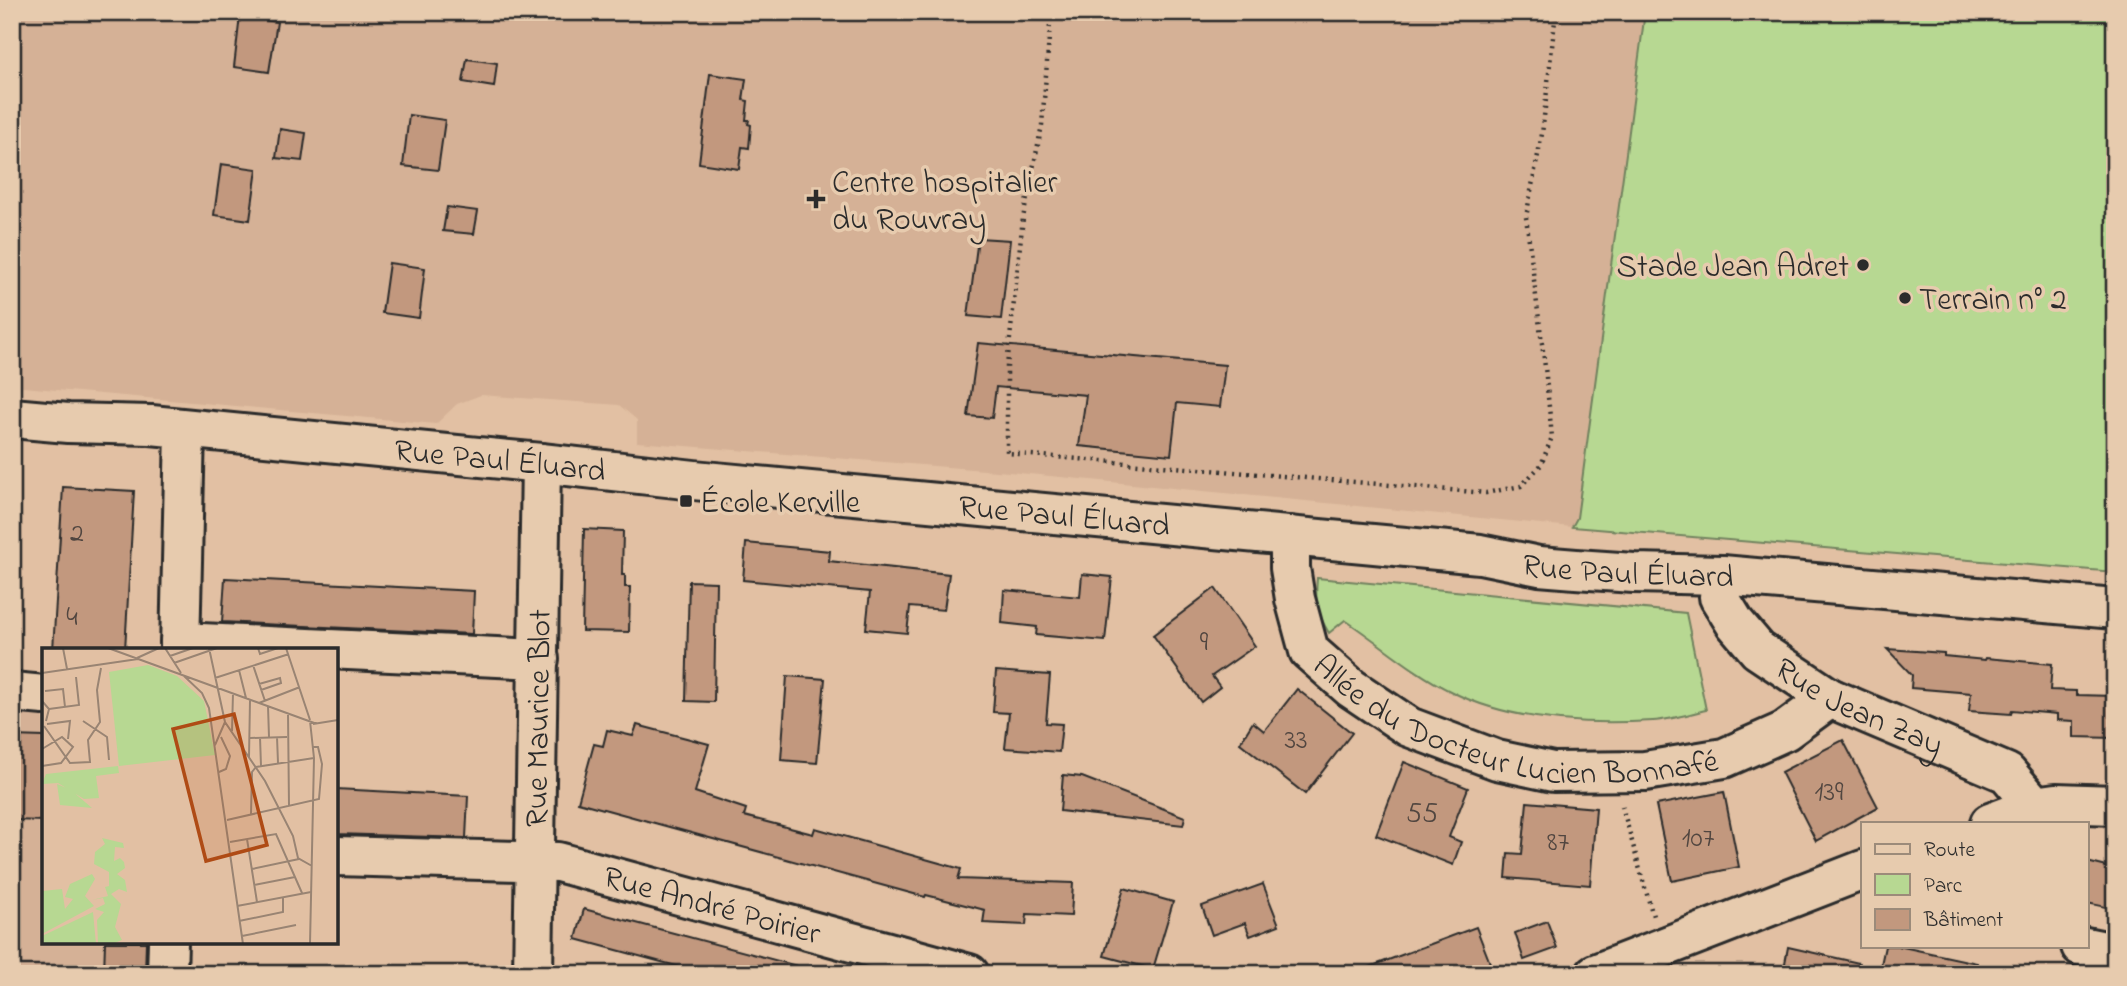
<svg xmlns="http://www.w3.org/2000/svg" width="2127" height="986" font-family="'Indie Flower',sans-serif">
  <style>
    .built { fill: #d5b196 }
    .green { fill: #b7d892; stroke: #71825e; stroke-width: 2 }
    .building { fill: #c2987e; stroke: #2b2b2b; stroke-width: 2 }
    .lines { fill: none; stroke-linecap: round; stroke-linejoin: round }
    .minor-casing { stroke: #2b2b2b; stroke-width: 44 }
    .path { stroke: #2b2b2b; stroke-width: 4.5; stroke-dasharray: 2 5; stroke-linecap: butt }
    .minor { stroke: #e7cbae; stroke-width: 38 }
    .poi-dot { fill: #2b2b2b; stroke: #e7cbae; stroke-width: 2.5 }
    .labels { text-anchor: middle; stroke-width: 7; stroke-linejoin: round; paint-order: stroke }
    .number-label { font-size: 28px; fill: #514640 }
    .poi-label { font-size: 32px; fill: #2b2b2b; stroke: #e7cbae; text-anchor: start }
    .street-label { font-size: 32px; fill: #2b2b2b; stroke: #e7cbae }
    .inset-road { fill: none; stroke: #998473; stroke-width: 2 }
    .view { fill: #af4b15; fill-opacity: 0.15; stroke: #af4b15; stroke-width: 3.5 }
    .inset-edge { fill: none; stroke: #2b2b2b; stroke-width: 3.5 }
  </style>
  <rect width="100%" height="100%" fill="#e2c0a3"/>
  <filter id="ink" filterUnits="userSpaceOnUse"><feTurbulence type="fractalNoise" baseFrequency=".0143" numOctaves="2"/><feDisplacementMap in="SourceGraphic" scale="14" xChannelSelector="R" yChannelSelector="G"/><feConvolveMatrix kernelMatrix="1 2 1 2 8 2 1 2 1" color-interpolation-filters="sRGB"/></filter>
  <g filter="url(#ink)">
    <g class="built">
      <polygon points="12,12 1645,12 1577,518 1572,527 1009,472 637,442 637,420 619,405 481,395 457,404 436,424 12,386"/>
      <polygon points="12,708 44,711 44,942 149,942 148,974 12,974"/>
    </g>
    <g class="green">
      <polygon points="1645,12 2115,12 2115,572 1572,527 1577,518"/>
      <path d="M1317,578l369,35 20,97c-17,4 -36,10 -53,11 -65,4 -141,1 -201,-29 -39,-19 -71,-48 -107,-72l-16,13c-13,-21 -14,-30 -12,-55z"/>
    </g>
    <g class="building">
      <polygon points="240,16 277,22 269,72 234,67"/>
      <polygon points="467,59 497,63 494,87 463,82"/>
      <polygon points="710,74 746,79 743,100 748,101 746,120 749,120 748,124 751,125 749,148 742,147 739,169 699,163"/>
      <polygon points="409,115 445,120 438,170 403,166"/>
      <polygon points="280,129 306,133 302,161 276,158"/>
      <polygon points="221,164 257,169 250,220 214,215"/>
      <polygon points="447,207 478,211 474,234 443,231"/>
      <polygon points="978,238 1010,240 1001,319 968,316"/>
      <polygon points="389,263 425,268 419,318 382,313"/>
      <polygon points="978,343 1225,365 1220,407 1177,403 1171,455 1079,446 1086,395 996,387 992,418 968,416"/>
      <polygon points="63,487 134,491 125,650 53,650"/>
      <polygon points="584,529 623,531 622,575 625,575 625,587 630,587 629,632 582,631"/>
      <polygon points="746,543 830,551 829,561 949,574 944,610 910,607 907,633 866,629 870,592 743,580"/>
      <polygon points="1082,574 1112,577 1105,641 1036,635 1037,627 1002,623 1004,590 1080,597"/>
      <polygon points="225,578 474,591 472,634 222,622"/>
      <polygon points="689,581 716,582 714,702 686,701"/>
      <polygon points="1215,588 1255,646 1212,676 1220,687 1201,702 1153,635"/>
      <polygon points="1887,649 1944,653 1944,656 1985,660 1986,658 2052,664 2050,690 2076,691 2076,695 2115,696 2115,738 2074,737 2074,721 2057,720 2057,714 2012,710 2011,714 1969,711 1971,693 1911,688 1912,675"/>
      <polygon points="996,671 1050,675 1046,723 1062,724 1059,752 1005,748 1009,713 993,712"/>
      <polygon points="787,676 825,679 817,763 781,760"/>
      <polygon points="1297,689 1352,733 1305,794 1240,743 1253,722 1264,731"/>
      <polygon points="637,725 709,744 695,792 746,809 744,816 813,834 815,828 961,869 958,879 1073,883 1071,916 1027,914 1026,925 983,923 985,910 926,895 925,897 578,802 594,744 603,746 607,730 633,736"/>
      <polygon points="12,736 44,737 44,821 12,820"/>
      <polygon points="1843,740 1878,807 1816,841 1781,772"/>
      <polygon points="1404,762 1468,788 1449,837 1461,842 1453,865 1376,835"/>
      <polygon points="1063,775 1082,777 1185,817 1183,825 1060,811"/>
      <polygon points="336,789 468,796 466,838 336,834"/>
      <polygon points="1724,792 1739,867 1672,881 1656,805"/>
      <polygon points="1527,802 1596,808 1590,885 1506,878 1508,853 1522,854"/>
      <polygon points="2087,862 2115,869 2115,909 2087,903"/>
      <polygon points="1263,884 1279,925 1250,936 1245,923 1212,935 1202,906"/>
      <polygon points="1124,888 1173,902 1153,969 1104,956"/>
      <polygon points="584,909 797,966 796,974 706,974 576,939"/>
      <polygon points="1547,921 1557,948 1524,960 1515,933"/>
      <polygon points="1476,927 1490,963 1461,974 1359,974 1359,971"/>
      <polygon points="105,942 146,942 145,974 104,974"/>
      <polygon points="1885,946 1898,946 1977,963 1976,974 1879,974"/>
      <polygon points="1788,947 1859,963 1858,974 1783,974"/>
    </g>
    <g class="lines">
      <g class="minor-casing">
        <g id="minor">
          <path id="s1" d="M12,418l56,5 83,2 390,38 153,17 786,74 59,12 37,3 58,4 88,2 393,34"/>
          <path id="s2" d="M1290,536v32l5,31 14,52 42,37 58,39 88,33 56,12 92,-1 79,-13 61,-27 45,-33"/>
          <path id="s3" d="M1722,575l-3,22 16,26 23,27 72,48 177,75 28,33"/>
          <polyline points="180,642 539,659"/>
          <polyline points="180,650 185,429"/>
          <polyline points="12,692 44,695"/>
          <polyline points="1990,823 2035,806 2056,803 2115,805"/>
          <path id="s4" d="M336,856l222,6 411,112"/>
          <polyline points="2081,946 2115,953"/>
          <polyline points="167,974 168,942"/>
          <path id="s5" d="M533,974l8,-511"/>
          <polyline points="1595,974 1863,870"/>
        </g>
      </g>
      <g class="path">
        <polyline points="1051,12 1042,125 1023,218 1007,366 1007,453 1486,493 1521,486 1541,465 1552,437 1545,367 1526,217 1542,134 1556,12"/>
        <polyline points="1622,806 1653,916"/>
      </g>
      <use href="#minor" class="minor"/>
    </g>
  </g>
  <g class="poi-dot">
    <path d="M812.5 188.5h7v7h7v7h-7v7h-7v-7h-7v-7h7z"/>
    <circle cx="1863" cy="265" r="7"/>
    <circle cx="1905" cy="298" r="7"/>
    <rect x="679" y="494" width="14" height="14" rx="3.5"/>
  </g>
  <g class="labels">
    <g class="number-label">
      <text x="77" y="541">2</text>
      <text x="72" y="625">4</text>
      <text x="1204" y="650">9</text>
      <text x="1296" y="748">33</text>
      <text x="1829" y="800">139</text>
      <text x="1422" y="821">55</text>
      <text x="1698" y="846">107</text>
      <text x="1558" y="850">87</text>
    </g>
    <g class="poi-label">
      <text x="832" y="192">Centre hospitalier<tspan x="832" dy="37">du Rouvray</tspan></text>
      <text x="1849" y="276" text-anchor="end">Stade Jean Adret</text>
      <text x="1919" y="309">Terrain n° 2</text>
      <text x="700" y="512">École Kerville</text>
    </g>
    <g class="street-label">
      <text dy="11" stroke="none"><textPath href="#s1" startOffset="490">Rue Paul Éluard</textPath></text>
      <text dy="11" stroke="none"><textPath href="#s1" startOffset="1057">Rue Paul Éluard</textPath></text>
      <text dy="11" stroke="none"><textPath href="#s1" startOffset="1624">Rue Paul Éluard</textPath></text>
      <text dy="11" stroke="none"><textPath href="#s2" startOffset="345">Allée du Docteur Lucien Bonnafé</textPath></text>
      <text dy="11" stroke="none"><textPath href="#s3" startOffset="205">Rue Jean Zay</textPath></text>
      <text dy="11" stroke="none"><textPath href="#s5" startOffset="256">Rue Maurice Blot</textPath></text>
      <text dy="11" stroke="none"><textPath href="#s4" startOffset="382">Rue André Poirier</textPath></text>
    </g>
  </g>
  <g transform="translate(42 648)">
    <rect width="296" height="296" fill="#e2c0a3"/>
    <path d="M106,17l29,11 27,25 11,54 -96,11 -10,-94zM76,118l1,7 -23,3 3,22 -15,1 -26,-16 -16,1 4,-10zM15,136l14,6 21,18 -32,-3zM60,190l21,5 1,5 -9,-1 -1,14 6,-3 4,4 1,6 -8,6 8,6 2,12 -8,-3 -8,5 10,10 -6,23 7,13 -10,4 -14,-1 -1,-23 7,-8 -9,-3 10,-5 -2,-6 -11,2 16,-4 -3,-9 4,-1v-14l-15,-8 1,-12 10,-8zM50,226l3,5 -10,17 9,10 -52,28v-43l20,-2 3,20 8,-10 -8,-2 5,-13zM51,264l3,32h-54v-8z" fill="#b7d892"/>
    <path class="inset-road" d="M21,0l4,21M66,0l209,76M123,0l16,25M167,0l16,74 40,59 28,55 5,22 14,8M216,0l2,6 18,-6M244,0l24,72M128,8l23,-8M95,10l22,-10M132,15l43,-15M211,17l12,36M197,22l7,28M0,25l96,-14M142,28l18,17 7,15 34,236M173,30l74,-24M217,36l21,-6 1,5 -20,7M3,43l18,-2 2,18M0,53l7,8 -3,12M217,55l41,-16M226,58l1,31M7,61l30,-4 -3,-28M246,65l1,93M41,73l24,16 2,23M5,76l23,-3 -2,18M271,76l25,-4M2,78l26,37 20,-1 -2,-22 12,-18 -3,-32 4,-22M190,83l1,-38M218,89l1,29M235,89l1,26M208,90l37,-1M173,97l10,-23M0,101l20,-12 11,10 -12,16 -19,3M207,109l1,-57M177,124l7,-3 4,-13 -9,-19M209,166l1,-42 4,-5 58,-9M185,172l92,-21 3,-35 -4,-17h-5M205,191l10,63M188,194l46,-8 26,59M210,221l47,-10M212,237l41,-8M195,258l74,-14M197,273l44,-9v-15M200,288l54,-11M268,296l4,-186 -4,-37"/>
    <path class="view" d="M192,66l33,131 -61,16 -33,-132z"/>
    <rect width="296" height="296" class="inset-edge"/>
  </g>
  <rect width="2127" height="986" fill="none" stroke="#e7cbae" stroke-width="42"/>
  <rect x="21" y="21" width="2085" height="944" fill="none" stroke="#2b2b2b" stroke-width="2.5" filter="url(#ink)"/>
  <rect x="1861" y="822" width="228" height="126" fill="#e7cbae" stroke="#9c8b7a" stroke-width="2"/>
  <rect x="1875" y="844" width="35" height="10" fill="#e7cbae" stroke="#9c8b7a" stroke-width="2"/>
  <text x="1924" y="856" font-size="21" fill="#2b2b2b">Route</text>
  <rect x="1875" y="874" width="35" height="21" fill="#b7d892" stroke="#9c8b7a" stroke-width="2"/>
  <text x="1924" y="892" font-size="21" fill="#2b2b2b">Parc</text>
  <rect x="1875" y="909" width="35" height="21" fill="#c2987e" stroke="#9c8b7a" stroke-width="2"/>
  <text x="1924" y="926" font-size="21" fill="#2b2b2b">Bâtiment</text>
</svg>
